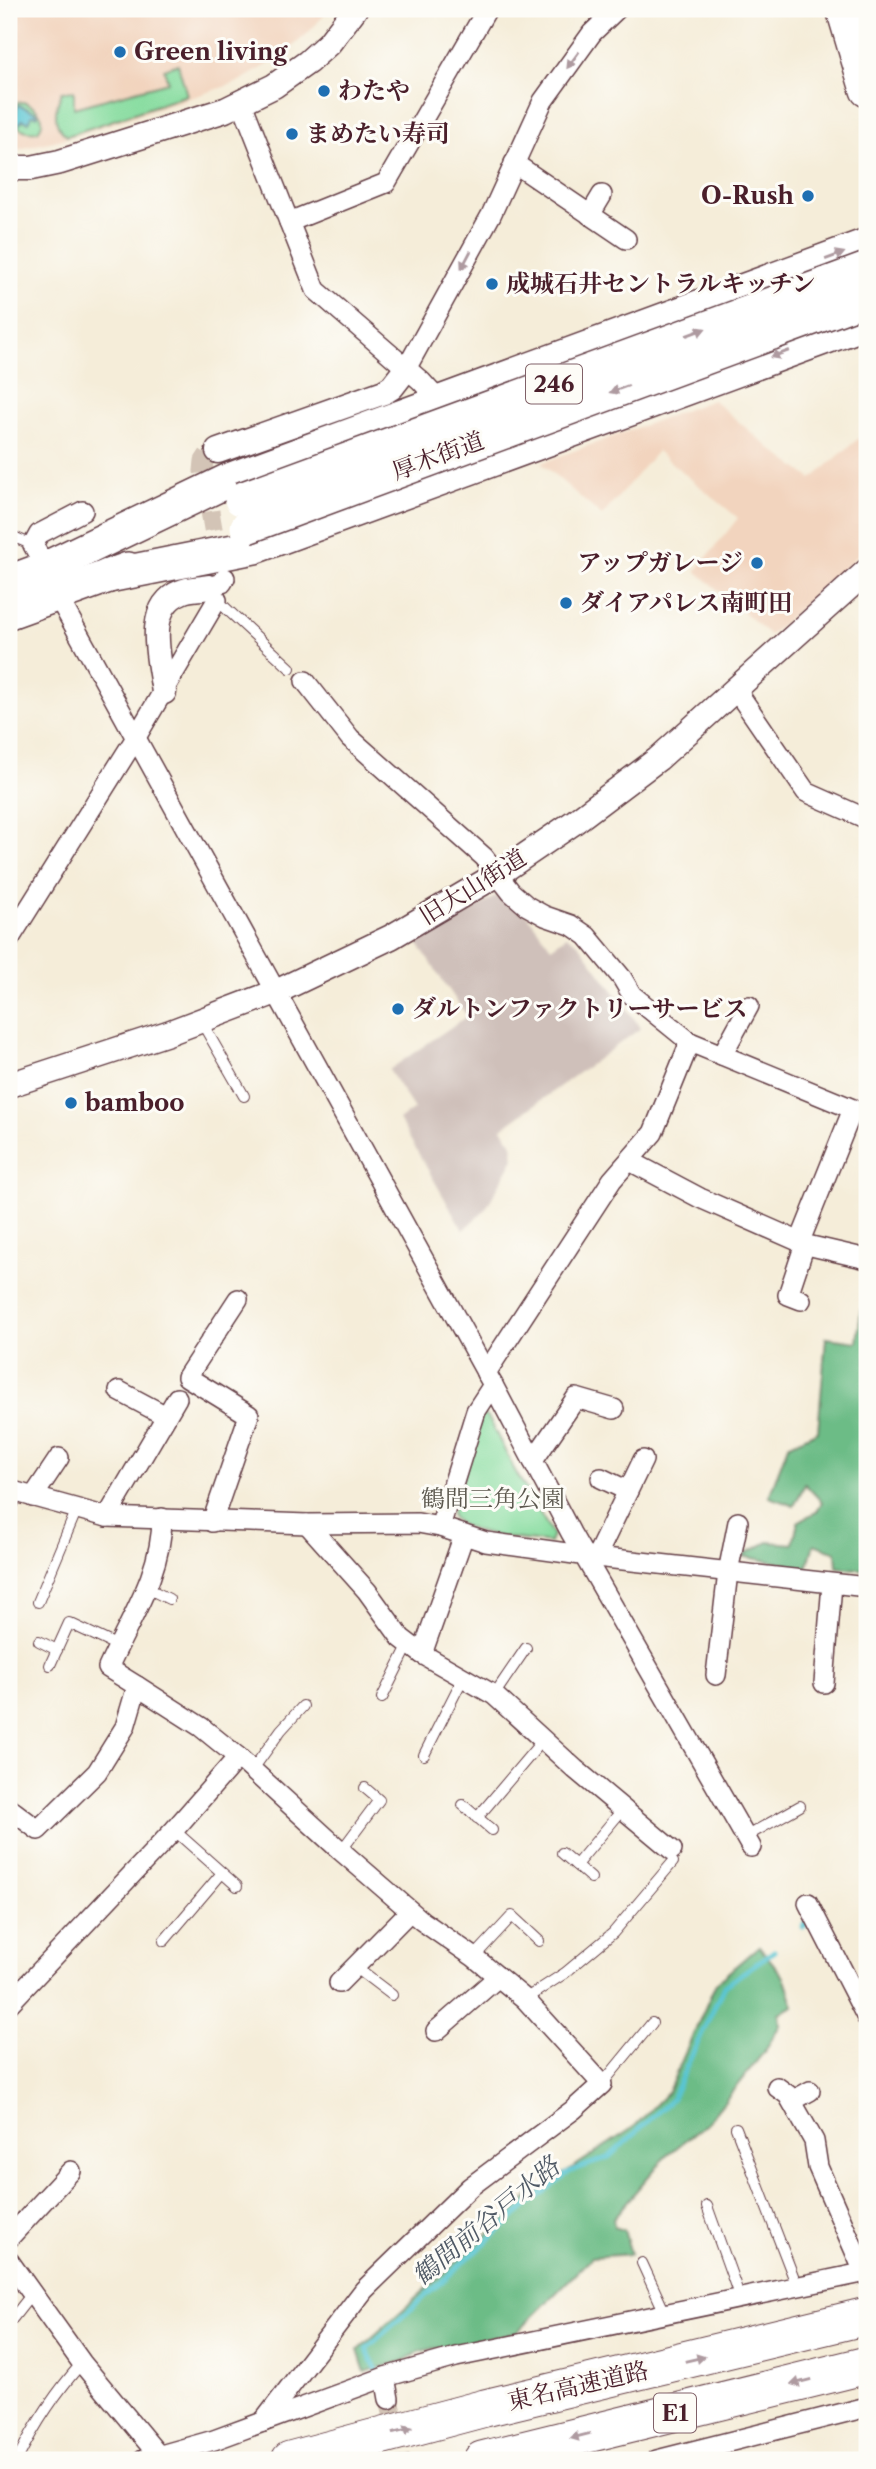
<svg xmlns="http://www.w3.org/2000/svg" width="876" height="2469" font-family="'Libre Caslon Text','Noto Serif JP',serif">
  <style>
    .built { fill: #f2d4be }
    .industrial { fill: #cfc0ba }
    .green { fill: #86dc9f; stroke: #687e65; stroke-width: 2 }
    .forest { fill: #6cbc86; stroke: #5b6e58; stroke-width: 2 }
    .water { fill: #59c5d2; stroke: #52727e; stroke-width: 2 }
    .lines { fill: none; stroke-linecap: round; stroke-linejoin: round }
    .stream { stroke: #59c5d2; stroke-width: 5 }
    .minor-tunnel { stroke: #d3c4b6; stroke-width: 19; stroke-dasharray: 19 10; stroke-linecap: butt }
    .service-casing { stroke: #643e45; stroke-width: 12 }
    .minor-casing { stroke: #643e45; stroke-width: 22 }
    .tertiary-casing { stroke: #643e45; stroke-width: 27 }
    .trunk-casing { stroke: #643e45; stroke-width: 36 }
    .motorway-casing { stroke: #643e45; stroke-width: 39 }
    .service { stroke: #fff; stroke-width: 10 }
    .minor { stroke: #fff; stroke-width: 19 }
    .tertiary { stroke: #fff; stroke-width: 24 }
    .trunk { stroke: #fff; stroke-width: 33 }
    .motorway { stroke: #fff; stroke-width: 37 }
    .trunk-bridge-casing { stroke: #643e45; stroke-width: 36; stroke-linecap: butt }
    .trunk-bridge { stroke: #fff; stroke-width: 33 }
    .oneway { fill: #ae9aa0 }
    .poi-dot { fill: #1f6fb2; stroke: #fdfcf7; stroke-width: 2.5 }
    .labels { text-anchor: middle; stroke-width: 6; stroke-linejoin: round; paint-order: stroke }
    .shield { fill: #fdfcf7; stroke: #806168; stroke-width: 2 }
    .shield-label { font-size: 23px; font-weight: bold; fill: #4a1f2b }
    .poi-label { font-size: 24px; font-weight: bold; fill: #4a1f2b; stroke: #fdfcf7; text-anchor: start }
    .street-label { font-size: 24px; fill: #4a1f2b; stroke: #fdfcf7 }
    .park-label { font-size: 24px; fill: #5c584e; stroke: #fdfcf7 }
    .water-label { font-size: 26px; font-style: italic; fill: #4f5965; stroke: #fdfcf7 }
  </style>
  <rect width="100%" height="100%" fill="#fdfcf7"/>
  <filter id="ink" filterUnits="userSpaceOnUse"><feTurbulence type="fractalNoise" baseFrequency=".0143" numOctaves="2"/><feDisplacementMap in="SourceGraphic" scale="14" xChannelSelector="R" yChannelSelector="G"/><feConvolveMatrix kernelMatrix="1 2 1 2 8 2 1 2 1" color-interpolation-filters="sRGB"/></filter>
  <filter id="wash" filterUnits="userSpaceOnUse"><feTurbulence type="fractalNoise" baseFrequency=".00686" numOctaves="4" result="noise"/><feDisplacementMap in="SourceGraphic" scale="28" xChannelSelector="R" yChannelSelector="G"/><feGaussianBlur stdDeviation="1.57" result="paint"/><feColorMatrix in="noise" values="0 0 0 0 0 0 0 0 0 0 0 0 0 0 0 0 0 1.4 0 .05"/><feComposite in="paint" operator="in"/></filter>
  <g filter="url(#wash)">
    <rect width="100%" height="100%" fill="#f5edd9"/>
    <g class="built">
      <polygon points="9,9 330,9 307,34 278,59 236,83 67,138 19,149 9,149"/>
      <polygon points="713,400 771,449 812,479 867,431 867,547 770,635 696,571 738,518 657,451 602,516 541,463"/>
    </g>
    <polygon class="industrial" points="495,897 501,897 527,915 551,947 567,936 578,943 641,1028 502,1128 512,1144 514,1158 485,1210 463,1230 399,1120 414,1109 389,1070 467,1016 417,943"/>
    <g class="green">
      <path d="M178,64l9,31 -120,41c-16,-12 -12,-28 -5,-44l12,-1v17l94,-26 -4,-13z"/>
      <path d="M23,102c13,4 26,15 15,29 -13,2 -23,-4 -29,-15l5,-13z"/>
      <path d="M482,1413l7,6 25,50 39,66 -3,8c-26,-4 -84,-5 -99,-28z"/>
    </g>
    <g class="forest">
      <polygon points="861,1310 867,1311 867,1570 837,1567 836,1552 814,1544 807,1568 741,1556 768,1542 793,1544 798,1522 817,1511 822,1502 805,1484 794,1506 769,1497 788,1445 818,1431 826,1338 857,1342"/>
      <polygon points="759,1946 784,1977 794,2006 779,2013 780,2025 764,2052 706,2124 665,2157 613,2218 614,2227 624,2230 631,2254 592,2257 516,2333 421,2351 403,2361 365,2372 358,2350 530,2196 634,2127 668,2092 716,1983"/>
    </g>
    <polygon class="water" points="18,105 38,113 37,116 32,115 29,122 22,120 20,124 14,122"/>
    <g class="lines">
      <g class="stream">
        <polyline points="803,1927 809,1921"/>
        <polyline points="377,2370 366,2349 530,2203 569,2172 609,2157 671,2100 724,1986 774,1951"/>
      </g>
    </g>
  </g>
  <g filter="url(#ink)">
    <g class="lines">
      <g class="minor-tunnel">
        <polyline points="208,455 204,461 203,471 219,563"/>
        <polyline points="389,2399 402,2460"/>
      </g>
      <g class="service-casing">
        <g id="service">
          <polyline points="9,535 33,545"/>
          <polyline points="217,600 290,668"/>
          <polyline points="201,1021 244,1096"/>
          <polyline points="9,1513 18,1493"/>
          <polyline points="147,1588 169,1599"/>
          <polyline points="38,1602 77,1509"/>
          <polyline points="39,1641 57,1650"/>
          <polyline points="50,1665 69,1623 118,1646"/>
          <polyline points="494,1695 526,1648"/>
          <polyline points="382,1698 409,1644"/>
          <polyline points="424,1755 463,1678"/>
          <polyline points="253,1769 281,1730 303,1706"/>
          <polyline points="463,1805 492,1830"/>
          <polyline points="477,1818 543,1740"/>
          <polyline points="174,1830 237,1886"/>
          <polyline points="745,1837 800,1806"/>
          <polyline points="341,1851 379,1800 365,1788"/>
          <polyline points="562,1853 591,1878"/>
          <polyline points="576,1865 623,1809"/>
          <polyline points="164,1941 222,1873"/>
          <polyline points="474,1957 512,1916 539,1941"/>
          <polyline points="355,1967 392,1995"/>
          <polyline points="525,1999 565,1973 613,1933 673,1862"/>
          <polyline points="602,2084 652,2023"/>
          <polyline points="736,2128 797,2286"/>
          <polyline points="707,2206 740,2298"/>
          <polyline points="642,2263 665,2313"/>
          <polyline points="9,2323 31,2295"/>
          <path d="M17,2460c18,-36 38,-67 65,-97"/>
        </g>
      </g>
      <g class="minor-casing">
        <g id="minor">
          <polyline points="242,103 316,290 421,381 441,403"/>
          <polyline points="514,163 626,239"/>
          <polyline points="590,215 602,195"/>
          <polyline points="289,222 386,183 487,9"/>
          <polyline points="406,369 491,215 543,101 592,33 617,9"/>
          <polyline points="46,568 33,545 39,534 83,511"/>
          <polyline points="209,587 222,583 225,578"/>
          <polyline points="57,595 493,1385 571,1533 751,1847"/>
          <polyline points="305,681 350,738 484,857 511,892 527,906 545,916 571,925 587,936 622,978 632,995 690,1042 853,1109 800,1241"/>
          <polyline points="736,690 806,792 867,819"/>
          <polyline points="9,940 135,739 217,600"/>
          <polyline points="722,1055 749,1006"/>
          <polyline points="630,1161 700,1198 807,1245 867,1259"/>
          <polyline points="801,1300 788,1295 805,1244"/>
          <polyline points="486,1373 612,1180 653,1133 690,1042"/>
          <polyline points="119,1391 166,1416"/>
          <polyline points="533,1461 576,1398 614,1409"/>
          <polyline points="601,1478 628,1491"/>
          <polyline points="9,1490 107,1517 307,1524 418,1523 440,1527 486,1542 596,1557 867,1587"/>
          <polyline points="33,1497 59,1458"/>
          <polyline points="107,1517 177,1398"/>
          <polyline points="212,1522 249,1415 187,1377 238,1299"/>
          <polyline points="307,1524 367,1591 401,1638 422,1654 494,1695 575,1769 672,1850"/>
          <polyline points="440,1527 476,1411 493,1385"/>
          <polyline points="596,1557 643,1460"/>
          <polyline points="422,1654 464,1535"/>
          <polyline points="716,1675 728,1572 738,1522"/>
          <polyline points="824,1683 832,1584"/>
          <polyline points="137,1686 201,1727 238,1757"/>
          <path d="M9,1808l29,22 59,-58 28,-45 12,-41 -29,-18c22,-49 54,-95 54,-150"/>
          <polyline points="808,1903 867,2018"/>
          <polyline points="339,1983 410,1911"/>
          <polyline points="9,2004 174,1830 238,1757 341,1851 422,1921 474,1957 525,1999 602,2084 573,2110 470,2187 364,2290 263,2422"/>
          <polyline points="436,2031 498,1977"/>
          <polyline points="777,2087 788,2095 814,2141 818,2167 864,2272"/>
          <polyline points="792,2101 810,2091"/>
          <polyline points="9,2238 71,2171"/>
          <polyline points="9,2261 82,2363 159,2456"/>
          <polyline points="385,2377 389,2399"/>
          <polyline points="143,2460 214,2440 385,2377 456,2357 867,2272"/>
          <polyline points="657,2460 867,2407"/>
        </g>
      </g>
      <g class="tertiary-casing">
        <g id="tertiary">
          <polyline points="9,168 31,168 60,162 225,110 274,86 308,62 329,43 355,9"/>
          <polyline points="218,451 384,392 392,387 406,369"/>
          <path d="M164,692c-4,-30 -21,-85 17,-100 8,-4 19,-3 28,-5"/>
          <polyline points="9,1085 168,1033 276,992 391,937 498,874 573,823 658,759 867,571"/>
        </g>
      </g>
      <g class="trunk-casing">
        <g id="trunk">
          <polyline points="843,9 867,90"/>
          <polyline points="46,568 229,480 867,245"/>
          <polyline points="108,576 254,547 867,322"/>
          <polyline points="9,582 66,561"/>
          <polyline points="9,612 128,569"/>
        </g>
      </g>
      <g class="motorway-casing">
        <g id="motorway">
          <polyline points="859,9 867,37"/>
          <polyline points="290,2460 485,2408 867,2316"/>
          <polyline points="482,2460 867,2365"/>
        </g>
      </g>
      <use href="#service" class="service"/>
      <use href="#minor" class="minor"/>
      <use href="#tertiary" class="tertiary"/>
      <use href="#trunk" class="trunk"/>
      <use href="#motorway" class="motorway"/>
      <g class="trunk-bridge-casing">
        <g id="trunk-bridge">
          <polyline points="241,499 867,269"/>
          <polyline points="247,527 867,298"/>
        </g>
      </g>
      <use href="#trunk-bridge" class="trunk-bridge"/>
    </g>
    <defs><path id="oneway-solid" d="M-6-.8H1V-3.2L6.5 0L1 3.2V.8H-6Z" transform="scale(1.75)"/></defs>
    <g class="oneway">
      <use href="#oneway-solid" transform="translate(573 60) rotate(126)"/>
      <use href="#oneway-solid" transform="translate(835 256) rotate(-20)"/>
      <use href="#oneway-solid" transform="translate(466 260) rotate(118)"/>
      <use href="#oneway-solid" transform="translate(696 332) rotate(-20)"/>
      <use href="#oneway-solid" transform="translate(780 354) rotate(160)"/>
      <use href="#oneway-solid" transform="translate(619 389) rotate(160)"/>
      <use href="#oneway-solid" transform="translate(695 2359) rotate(-13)"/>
      <use href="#oneway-solid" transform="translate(801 2382) rotate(166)"/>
      <use href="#oneway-solid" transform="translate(403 2430) rotate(-15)"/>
      <use href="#oneway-solid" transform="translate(580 2436) rotate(166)"/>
    </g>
  </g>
  <g class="poi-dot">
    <circle cx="120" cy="52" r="7"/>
    <circle cx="324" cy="91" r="7"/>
    <circle cx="292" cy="134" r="7"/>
    <circle cx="808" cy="196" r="7"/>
    <circle cx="492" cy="284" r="7"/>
    <circle cx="757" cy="563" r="7"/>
    <circle cx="566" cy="603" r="7"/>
    <circle cx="398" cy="1009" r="7"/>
    <circle cx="71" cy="1103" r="7"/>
  </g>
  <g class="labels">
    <g class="shield">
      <rect x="526" y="364.5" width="56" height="39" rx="5"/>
      <rect x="654" y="2393.5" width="42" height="39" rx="5"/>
    </g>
    <g class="shield-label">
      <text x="554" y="392">246</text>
      <text x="675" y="2421">E1</text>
    </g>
    <g class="poi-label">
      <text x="134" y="60">Green living</text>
      <text x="338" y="99">わたや</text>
      <text x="306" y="142">まめたい寿司</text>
      <text x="794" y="204" text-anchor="end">O-Rush</text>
      <text x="506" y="292">成城石井セントラルキッチン</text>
      <text x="743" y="571" text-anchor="end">アップガレージ</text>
      <text x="580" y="611">ダイアパレス南町田</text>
      <text x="412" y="1017">ダルトンファクトリーサービス</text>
      <text x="85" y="1111">bamboo</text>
    </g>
    <g class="street-label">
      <text transform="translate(438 456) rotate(-20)" y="8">厚木街道</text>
      <text transform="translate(473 887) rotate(-32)" y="8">旧大山街道</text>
      <text transform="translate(578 2386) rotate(-13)" y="8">東名高速道路</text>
    </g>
    <g class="park-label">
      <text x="493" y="1507">鶴間三角公園</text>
    </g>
    <g class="water-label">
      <text transform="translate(486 2221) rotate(-40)" y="9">鶴間前谷戸水路</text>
    </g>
  </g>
  <rect width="876" height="2469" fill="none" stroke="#fdfcf7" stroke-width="35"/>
</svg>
